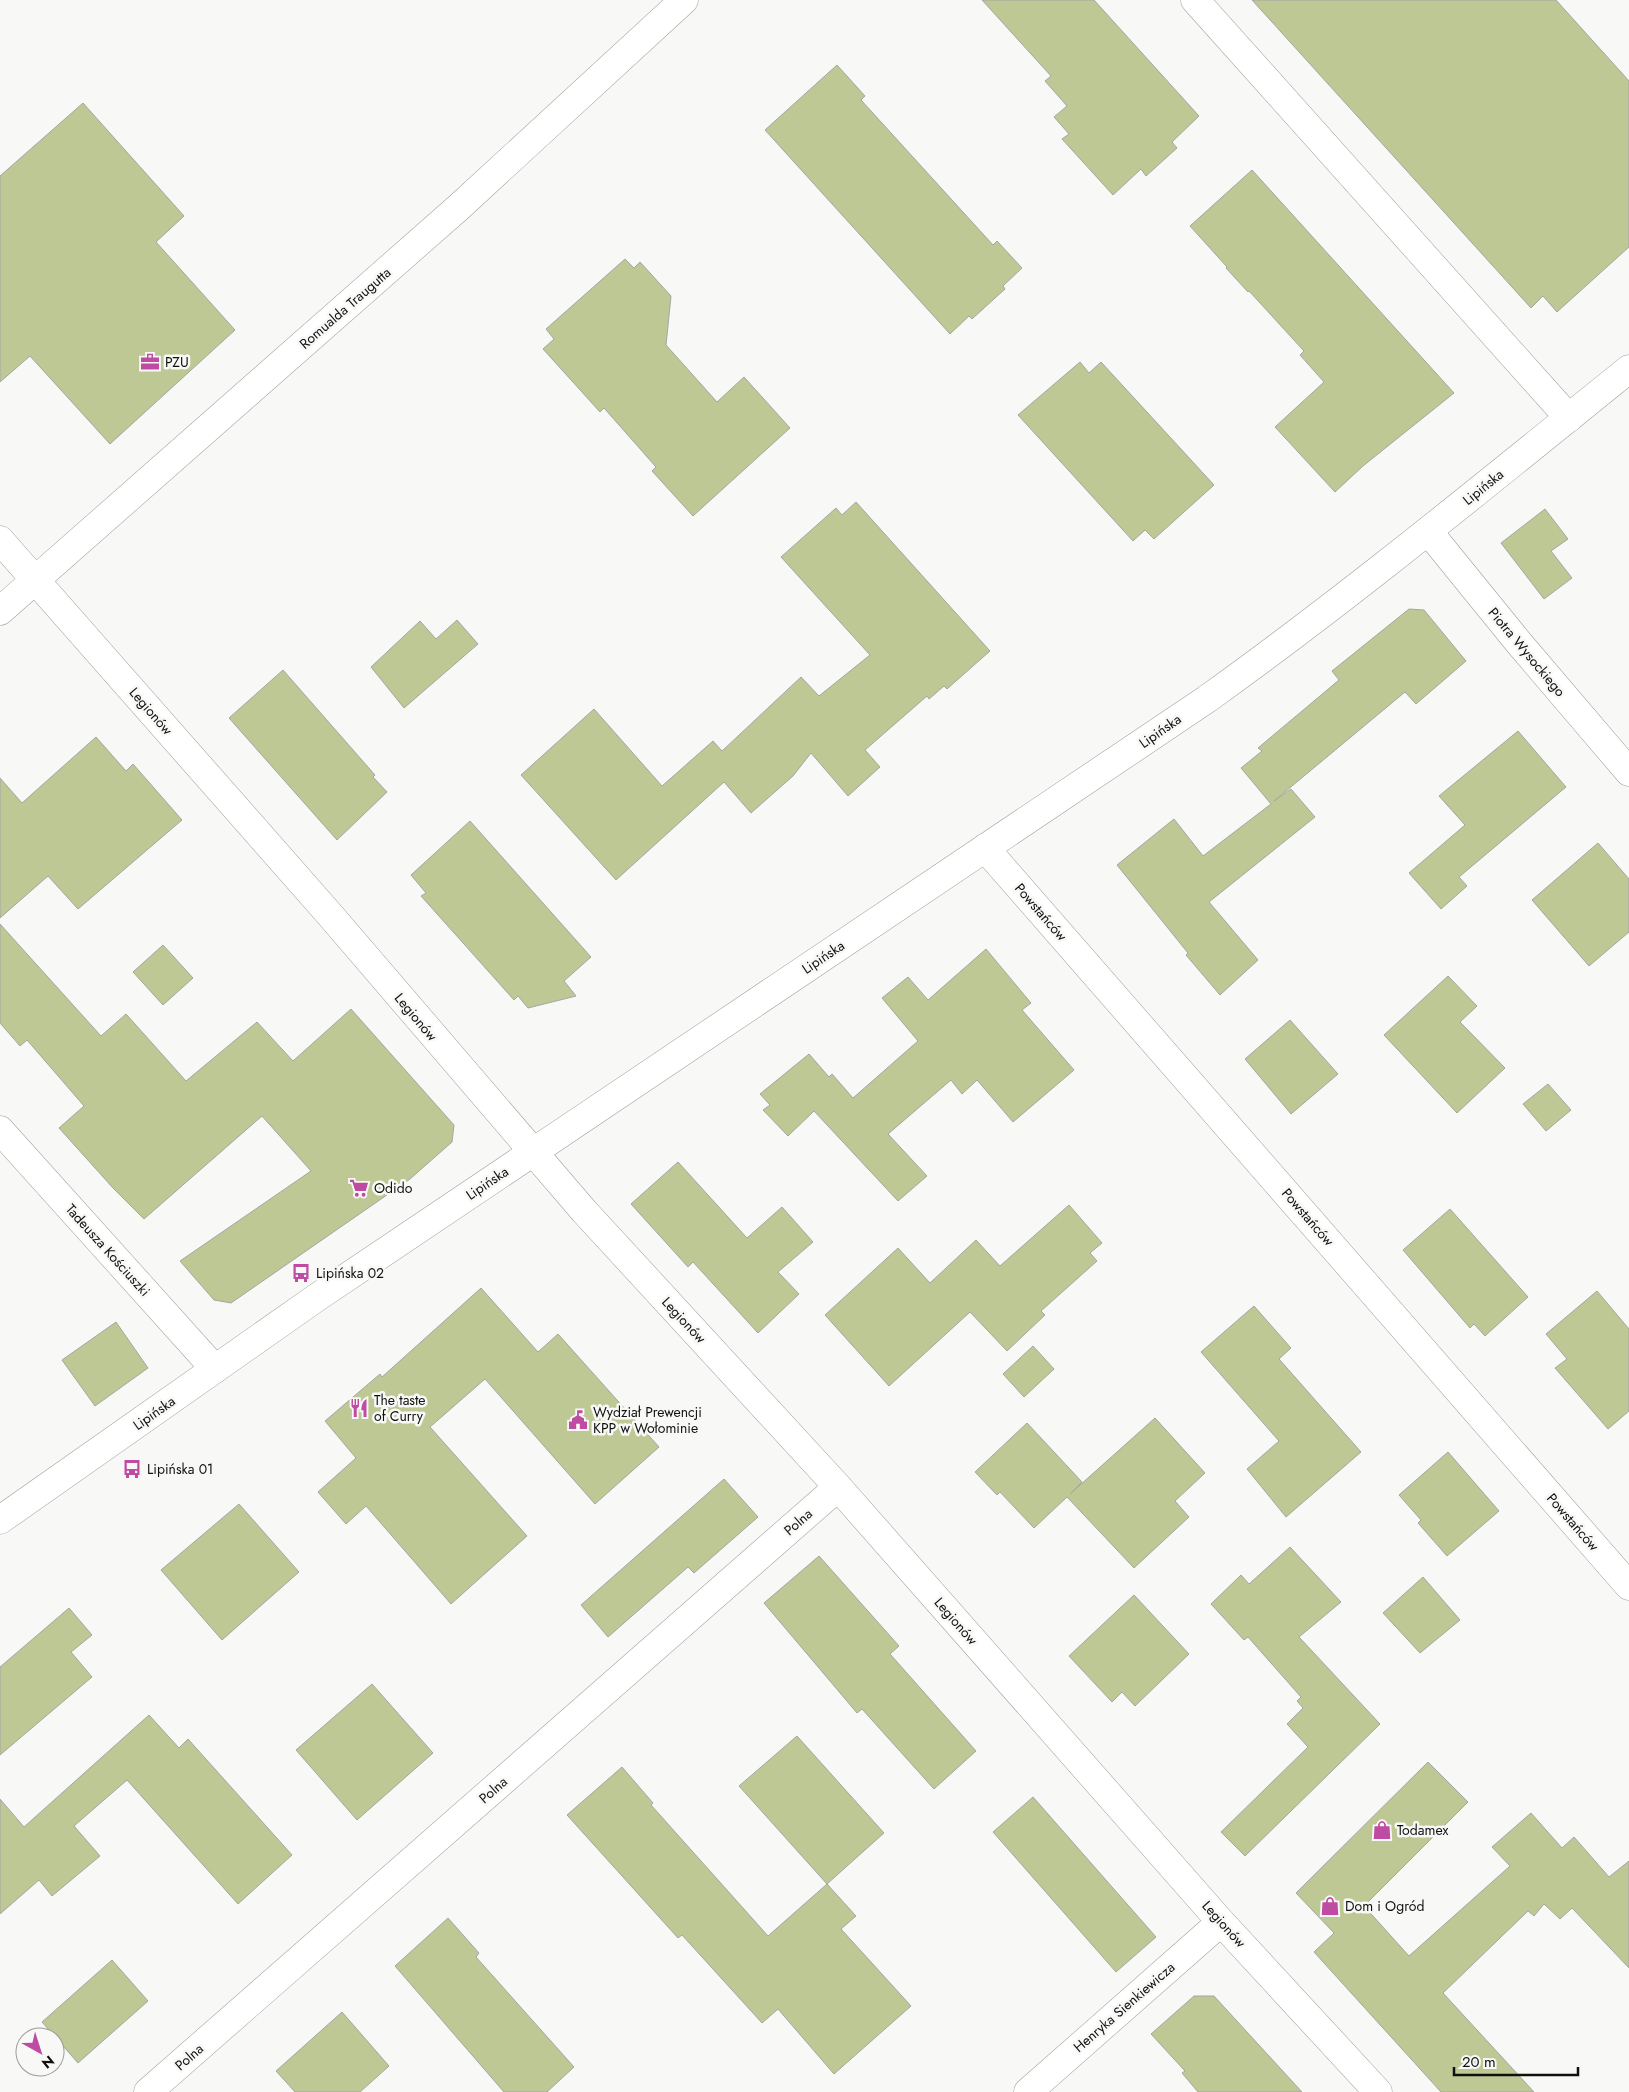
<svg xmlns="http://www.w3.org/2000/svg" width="1629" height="2092" font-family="Jost,sans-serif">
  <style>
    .building { fill: #bdc894; stroke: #a5a6a3 }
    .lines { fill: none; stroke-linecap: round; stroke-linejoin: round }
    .minor-casing { stroke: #9f9f9c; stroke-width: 29 }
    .minor { stroke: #fff; stroke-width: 28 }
    .labels { text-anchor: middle; stroke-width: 5; stroke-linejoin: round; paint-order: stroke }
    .street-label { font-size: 14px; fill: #10100f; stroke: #f8f9f6 }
    .poi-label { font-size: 14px; fill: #10100f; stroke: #f8f9f6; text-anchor: start }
  </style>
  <rect width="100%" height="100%" fill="#f8f9f6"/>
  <g class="building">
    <polygon points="982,0 1094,0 1199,116 1172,142 1177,148 1146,176 1141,169 1113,195 1062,139 1069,134 1054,117 1067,106 1045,81 1051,76"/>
    <polygon points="1252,0 1556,0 1629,81 1629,247 1557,312 1543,296 1531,308"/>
    <polygon points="837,65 865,96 861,100 993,245 997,241 1022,268 1003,286 1005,289 972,319 969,316 950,334 765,130"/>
    <polygon points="83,103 184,216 156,242 235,330 110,444 30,356 0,382 0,176"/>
    <polygon points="1252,170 1454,393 1363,466 1335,492 1275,427 1324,382 1300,355 1304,351 1249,291 1248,292 1226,268 1227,267 1190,226"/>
    <polygon points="625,259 634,268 640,262 671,296 666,345 717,402 744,377 790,428 693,516 652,471 656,467 604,408 600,412 543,349 554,339 546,329"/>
    <polygon points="1080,362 1089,373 1101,362 1214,485 1154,539 1145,530 1133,541 1018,415"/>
    <polygon points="856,502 990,651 947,689 944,686 929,699 927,696 865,750 880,767 848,796 811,753 793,776 751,813 724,782 616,880 521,775 594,709 662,786 713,741 722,751 801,677 819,696 870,655 781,557 836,508 842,515"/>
    <polygon points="1545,509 1568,539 1551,551 1572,578 1544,599 1501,543"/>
    <polygon points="1409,609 1424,610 1466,661 1416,704 1405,692 1274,801 1291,789 1315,817 1209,902 1258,960 1220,995 1186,955 1188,953 1117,865 1174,819 1203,856 1271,804 1241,768 1262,751 1258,748 1339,680 1332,671"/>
    <polygon points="457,620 478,644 404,708 371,667 420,621 436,639"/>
    <polygon points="283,670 375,775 373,777 387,792 337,840 229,718"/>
    <polygon points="1518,731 1566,787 1459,877 1467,886 1441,909 1409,873 1465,825 1439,796"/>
    <polygon points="96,737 126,771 133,764 182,820 78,909 48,876 0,918 0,778 22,803"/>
    <polygon points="470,821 591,957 564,981 576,996 528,1008 518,996 514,1000 421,896 426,893 411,875"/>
    <polygon points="1598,843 1629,879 1629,932 1589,966 1532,900"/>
    <polygon points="0,924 101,1036 126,1014 186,1081 257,1022 293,1061 351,1009 454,1125 452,1142 410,1179 231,1303 214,1300 180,1261 311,1171 262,1116 144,1219 113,1188 59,1128 84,1106 27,1040 20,1046 0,1023"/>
    <polygon points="163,945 193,978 163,1005 133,972"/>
    <polygon points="986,949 1031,1003 1022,1010 1074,1070 1013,1122 977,1080 962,1094 951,1080 888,1134 927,1176 898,1201 814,1111 788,1136 763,1110 770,1105 760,1094 809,1054 829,1077 832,1074 853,1098 918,1041 882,998 908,977 928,1000"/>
    <polygon points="1448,976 1477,1006 1460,1022 1505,1068 1457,1113 1384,1035"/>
    <polygon points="1290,1020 1338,1074 1291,1114 1245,1059"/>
    <polygon points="1548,1084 1571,1110 1546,1131 1523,1104"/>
    <polygon points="678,1162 747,1238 782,1207 813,1242 778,1272 799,1294 758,1333 693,1262 688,1267 631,1204"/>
    <polygon points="1069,1205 1102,1243 1090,1253 1097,1261 1041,1311 1045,1315 1007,1351 970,1312 889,1386 825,1315 898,1248 930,1283 976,1240 1000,1266"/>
    <polygon points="1450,1209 1528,1297 1485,1336 1474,1324 1470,1328 1403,1250"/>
    <polygon points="481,1288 538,1352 558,1334 659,1447 595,1504 485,1379 430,1427 527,1536 451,1604 366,1506 346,1524 318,1492 356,1458 325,1421 380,1374 382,1377"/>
    <polygon points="1597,1291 1629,1329 1629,1411 1608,1429 1555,1368 1567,1359 1546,1334"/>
    <polygon points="1254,1306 1291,1348 1279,1359 1361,1452 1286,1517 1247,1469 1279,1441 1201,1352"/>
    <polygon points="116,1322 148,1368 95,1406 62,1360"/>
    <polygon points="1033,1346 1054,1369 1024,1397 1003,1374"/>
    <polygon points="1155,1418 1205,1473 1175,1501 1189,1517 1134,1568 1067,1497 1034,1528 1000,1492 997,1495 975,1472 1027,1423 1082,1482 1070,1494"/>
    <polygon points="1448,1452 1499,1511 1447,1556 1418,1523 1421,1520 1399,1495"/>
    <polygon points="724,1479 758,1517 694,1573 688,1567 608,1637 581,1605"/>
    <polygon points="239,1504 299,1572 222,1640 161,1570"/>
    <polygon points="1290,1547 1341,1602 1299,1637 1380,1724 1245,1856 1221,1832 1308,1747 1287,1724 1303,1708 1297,1701 1301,1697 1248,1637 1244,1640 1211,1604 1241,1575 1249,1584"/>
    <polygon points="819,1556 899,1646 890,1654 976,1751 934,1789 862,1709 857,1713 764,1603"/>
    <polygon points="1423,1577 1460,1620 1420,1653 1383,1613"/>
    <polygon points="1134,1595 1189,1654 1135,1706 1122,1692 1112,1702 1069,1656"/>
    <polygon points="69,1608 92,1635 71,1652 92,1677 0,1755 0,1667"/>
    <polygon points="372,1684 433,1753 357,1820 296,1750"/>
    <polygon points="149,1715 179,1748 188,1739 292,1855 238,1904 127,1780 74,1826 100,1856 52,1896 39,1880 0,1914 0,1799 24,1827"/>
    <polygon points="797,1736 884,1833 827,1884 739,1786"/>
    <polygon points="1428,1762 1468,1802 1364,1906 1409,1956 1510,1866 1492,1847 1531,1813 1562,1848 1574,1837 1609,1877 1629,1861 1629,1968 1572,1908 1560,1919 1544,1904 1534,1916 1528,1911 1443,1993 1534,2092 1441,2092 1314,1952 1334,1933 1296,1893"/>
    <polygon points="622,1767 653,1803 651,1805 768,1936 827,1884 856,1916 841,1929 911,2006 834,2074 778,2009 762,2023 682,1935 678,1938 567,1815"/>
    <polygon points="1033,1797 1156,1937 1116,1972 993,1832"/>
    <polygon points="448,1918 479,1953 476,1957 574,2067 547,2092 504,2092 395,1966"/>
    <polygon points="112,1960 148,2001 78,2063 42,2022"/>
    <polygon points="1194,1996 1214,1996 1302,2092 1198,2092 1182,2073 1185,2071 1151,2034"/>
    <polygon points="342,2012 389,2066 360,2092 295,2092 276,2071"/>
  </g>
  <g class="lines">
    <g class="minor-casing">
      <g id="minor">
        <polyline points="1195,0 1569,418"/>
        <polyline points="1428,531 1519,643 1629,772"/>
        <polyline points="0,540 331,916 584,1211 838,1487 1221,1922 1378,2092"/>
        <polyline points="0,611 459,207 684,0"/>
        <polyline points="985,848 1629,1586"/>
        <polyline points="0,1130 215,1369"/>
        <path d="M0,1520l316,-222 891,-599c145,-104 283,-218 422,-330"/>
        <polyline points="148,2092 838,1487"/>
        <polyline points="1028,2092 1221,1922"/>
      </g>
    </g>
    <use href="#minor" class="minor"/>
  </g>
  <defs>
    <g id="office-bare" transform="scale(1.5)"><path d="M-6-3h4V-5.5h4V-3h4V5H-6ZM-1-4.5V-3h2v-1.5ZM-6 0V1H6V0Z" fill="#c04ba3" stroke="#f8f9f6" stroke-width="2.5" paint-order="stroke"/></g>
    <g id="supermarket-bare" transform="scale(1.5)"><path d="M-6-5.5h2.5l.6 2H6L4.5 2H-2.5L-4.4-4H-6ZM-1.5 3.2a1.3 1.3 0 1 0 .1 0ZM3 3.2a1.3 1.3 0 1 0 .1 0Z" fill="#c04ba3" stroke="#f8f9f6" stroke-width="2.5" paint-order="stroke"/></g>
    <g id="bus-bare" transform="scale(1.5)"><path d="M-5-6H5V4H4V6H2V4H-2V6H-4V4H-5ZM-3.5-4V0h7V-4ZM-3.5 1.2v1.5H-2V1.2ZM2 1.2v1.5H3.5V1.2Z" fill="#c04ba3" stroke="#f8f9f6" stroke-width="2.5" paint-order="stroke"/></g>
    <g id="restaurant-bare" transform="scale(1.5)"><path d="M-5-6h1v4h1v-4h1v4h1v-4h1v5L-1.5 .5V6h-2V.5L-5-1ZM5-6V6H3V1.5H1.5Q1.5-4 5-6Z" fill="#c04ba3" stroke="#f8f9f6" stroke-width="2.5" paint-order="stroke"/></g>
    <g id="civic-bare" transform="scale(1.5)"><path d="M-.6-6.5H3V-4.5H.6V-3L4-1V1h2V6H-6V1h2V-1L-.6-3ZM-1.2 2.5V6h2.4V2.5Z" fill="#c04ba3" stroke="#f8f9f6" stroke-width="2.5" paint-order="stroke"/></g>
    <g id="shop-bare" transform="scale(1.5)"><path d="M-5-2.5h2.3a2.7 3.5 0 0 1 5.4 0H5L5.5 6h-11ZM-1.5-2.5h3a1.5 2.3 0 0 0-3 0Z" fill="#c04ba3" stroke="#f8f9f6" stroke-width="2.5" paint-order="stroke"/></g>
  </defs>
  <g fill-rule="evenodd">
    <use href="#office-bare" x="150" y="362"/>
    <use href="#supermarket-bare" x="359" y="1188"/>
    <use href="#bus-bare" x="301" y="1273"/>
    <use href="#restaurant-bare" x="359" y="1408"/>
    <use href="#civic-bare" x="578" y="1420"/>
    <use href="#bus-bare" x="132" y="1469"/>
    <use href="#shop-bare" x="1382" y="1830"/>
    <use href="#shop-bare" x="1330" y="1906"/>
  </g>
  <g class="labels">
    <g class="street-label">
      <text transform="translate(345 308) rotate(-41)" y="5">Romualda Traugutta</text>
      <text transform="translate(1483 487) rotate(-39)" y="5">Lipińska</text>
      <text transform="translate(1527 652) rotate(50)" y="5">Piotra Wysockiego</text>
      <text transform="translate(151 711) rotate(49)" y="5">Legionów</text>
      <text transform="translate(1160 731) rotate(-35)" y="5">Lipińska</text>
      <text transform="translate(1041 912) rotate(49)" y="5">Powstańców</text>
      <text transform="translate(823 957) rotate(-34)" y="5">Lipińska</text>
      <text transform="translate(416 1017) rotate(50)" y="5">Legionów</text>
      <text transform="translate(487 1183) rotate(-34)" y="5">Lipińska</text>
      <text transform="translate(1308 1217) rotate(49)" y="5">Powstańców</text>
      <text transform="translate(108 1250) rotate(48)" y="5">Tadeusza Kościuszki</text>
      <text transform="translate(684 1320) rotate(47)" y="5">Legionów</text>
      <text transform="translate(154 1413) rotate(-35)" y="5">Lipińska</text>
      <text transform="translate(798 1522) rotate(-41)" y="5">Polna</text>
      <text transform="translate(1573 1522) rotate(49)" y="5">Powstańców</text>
      <text transform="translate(956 1621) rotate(49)" y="5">Legionów</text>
      <text transform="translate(493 1790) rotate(-41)" y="5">Polna</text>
      <text transform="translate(1224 1924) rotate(48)" y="5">Legionów</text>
      <text transform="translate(1124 2007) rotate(-41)" y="5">Henryka Sienkiewicza</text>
      <text transform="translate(189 2057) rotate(-41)" y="5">Polna</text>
    </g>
    <g class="poi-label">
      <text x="165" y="367">PZU</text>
      <text x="374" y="1193">Odido</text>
      <text x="316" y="1278">Lipińska 02</text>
      <text x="374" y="1405">The taste<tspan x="374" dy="16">of Curry</tspan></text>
      <text x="593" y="1417">Wydział Prewencji<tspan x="593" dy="16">KPP w Wołominie</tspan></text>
      <text x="147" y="1474">Lipińska 01</text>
      <text x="1397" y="1835">Todamex</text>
      <text x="1345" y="1911">Dom i Ogród</text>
    </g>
  </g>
  <g transform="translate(40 2052) rotate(141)"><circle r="24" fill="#f8f9f6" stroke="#9b9c9a"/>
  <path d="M0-4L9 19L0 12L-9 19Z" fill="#c04ba3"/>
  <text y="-8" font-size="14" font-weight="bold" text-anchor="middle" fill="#10100f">N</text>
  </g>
  <path d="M1454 2067v8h124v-8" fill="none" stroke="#10100f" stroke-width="2.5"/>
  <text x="1462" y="2067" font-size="15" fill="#10100f" stroke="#f8f9f6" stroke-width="4" paint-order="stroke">20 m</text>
</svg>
